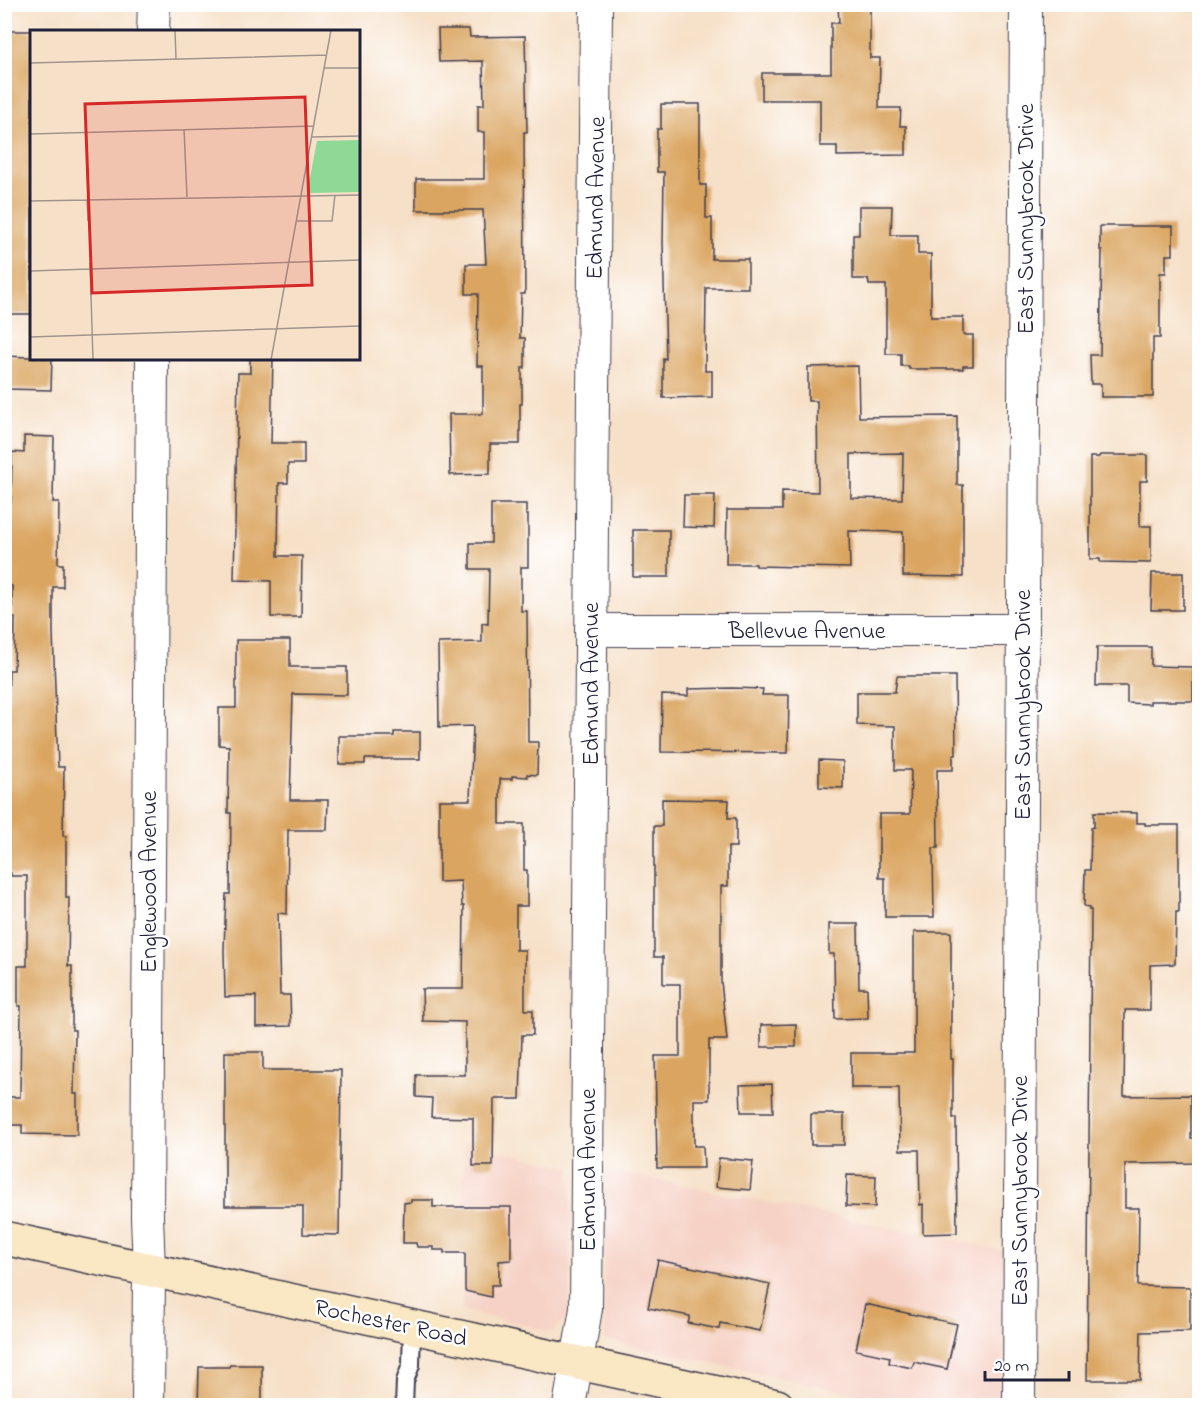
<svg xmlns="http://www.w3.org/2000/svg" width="1204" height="1410" font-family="'Indie Flower',sans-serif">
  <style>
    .built { fill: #f6d1c5 }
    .building { fill: #daa561; fill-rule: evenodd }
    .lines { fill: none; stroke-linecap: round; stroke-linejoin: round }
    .service-casing { stroke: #423e50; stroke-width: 20 }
    .minor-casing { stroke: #423e50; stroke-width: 34 }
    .secondary-casing { stroke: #423e50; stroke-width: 36 }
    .service { stroke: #fff; stroke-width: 16 }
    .minor { stroke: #fff; stroke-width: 32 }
    .secondary { stroke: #fae7c3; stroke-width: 33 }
    .labels { text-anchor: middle; stroke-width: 5; stroke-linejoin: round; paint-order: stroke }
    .street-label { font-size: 24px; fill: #22223b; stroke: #fff }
    .inset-road { fill: none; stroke: #a1948f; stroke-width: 1.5 }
    .view { fill: #d62828; fill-opacity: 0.15; stroke: #d62828; stroke-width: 3 }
    .inset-edge { fill: none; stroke: #22223b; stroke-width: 3 }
  </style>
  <rect width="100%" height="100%" fill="#fff"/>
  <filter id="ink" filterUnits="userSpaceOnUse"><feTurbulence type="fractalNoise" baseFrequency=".0167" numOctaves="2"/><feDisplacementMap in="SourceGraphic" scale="12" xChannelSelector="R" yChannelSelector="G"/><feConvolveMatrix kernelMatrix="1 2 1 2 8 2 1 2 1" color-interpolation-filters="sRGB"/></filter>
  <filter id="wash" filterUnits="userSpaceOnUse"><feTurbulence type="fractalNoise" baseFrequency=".008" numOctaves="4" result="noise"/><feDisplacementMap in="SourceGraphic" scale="24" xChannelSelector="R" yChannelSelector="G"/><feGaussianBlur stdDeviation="1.35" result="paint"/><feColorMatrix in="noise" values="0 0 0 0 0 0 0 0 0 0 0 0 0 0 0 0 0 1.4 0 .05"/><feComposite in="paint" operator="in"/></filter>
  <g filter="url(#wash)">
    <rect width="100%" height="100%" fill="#f6e0c7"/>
    <g class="built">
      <polygon points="464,1143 571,1168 570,1314 553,1332 462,1310"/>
      <polygon points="603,1169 1005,1251 1003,1400 999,1405 909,1405 605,1340"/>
    </g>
    <g id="blocks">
      <g class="building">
        <polygon points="838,4 870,4 870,58 880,58 879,108 901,108 900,126 906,126 906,155 837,156 837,146 820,146 820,100 762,100 762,73 831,73 831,23 839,23"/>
        <polygon points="438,29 469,29 470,37 525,36 527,132 524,132 525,294 521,294 520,338 525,338 525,368 522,368 522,404 520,404 520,444 490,444 490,474 450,475 449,414 483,414 483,366 477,366 478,294 466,294 466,264 486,264 483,210 416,210 416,179 484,179 484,132 478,132 478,105 484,105 483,61 439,62"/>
        <polygon points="4,31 32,31 32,314 7,314 10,225 4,225"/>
        <polygon points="661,104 700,104 700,185 706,185 706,218 712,218 712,259 748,259 748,288 706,288 705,371 712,371 712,397 663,398 663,358 666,359 663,243 664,172 657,172 657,129 661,129"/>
        <polygon points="859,206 892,206 891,235 918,235 918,254 931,254 931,317 963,317 963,335 973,335 973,366 963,366 963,369 909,369 909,366 901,366 901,354 886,354 886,285 869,285 868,279 853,279 853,235 859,235"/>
        <polygon points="1100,226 1173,226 1173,255 1166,255 1166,273 1160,273 1160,338 1153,338 1153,397 1101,397 1101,384 1091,384 1090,355 1100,355 1102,250 1100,250"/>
        <polygon points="4,356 52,358 51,390 4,389"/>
        <polygon points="250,358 273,358 271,443 304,443 304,464 288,464 288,483 279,483 278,556 302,556 301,617 271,617 271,581 234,580 238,373 250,373"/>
        <path d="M858,366l1,51 98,-1v69h6v92l-60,-1v-44l-54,-1 1,37 -94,-2v-2h-30l1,-54h55v-19l36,1 -1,-91h-9v-34zM903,453l-1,46 -51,-1v-44z"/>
        <polygon points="24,436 54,437 53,502 59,502 58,564 63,564 63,587 53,587 53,633 58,767 64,767 63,836 66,836 66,898 69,898 68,966 72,966 72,1030 75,1030 74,1094 77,1094 77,1135 22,1134 22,1125 6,1125 6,1097 20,1097 21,1006 18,1006 18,966 27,966 27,876 11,876 11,873 4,873 7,744 4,744 4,704 8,704 9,670 14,670 15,618 12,618 12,586 4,586 4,502 11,502 12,452 24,453"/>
        <polygon points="1100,455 1147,455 1147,481 1140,481 1140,526 1151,526 1151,563 1100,562 1100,559 1090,559 1090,457 1099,457"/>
        <polygon points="684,495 715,495 714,528 683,527"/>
        <polygon points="491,504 526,504 526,515 528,515 528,567 521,567 521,611 527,611 528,742 538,742 537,775 527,774 528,777 512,776 512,779 500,779 500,824 524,824 524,870 527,870 527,906 516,906 516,950 525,950 525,1010 533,1010 533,1035 522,1035 520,1099 494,1099 493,1166 473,1166 473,1118 431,1117 432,1098 416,1097 416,1075 465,1075 465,1022 423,1021 422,989 463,989 464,906 462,906 461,881 439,882 439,800 470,800 473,726 439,727 438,643 482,642 482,623 488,624 489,569 470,569 470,543 491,543"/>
        <rect x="633" y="530" width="36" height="47"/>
        <polygon points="1152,573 1183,573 1183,610 1151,610"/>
        <polygon points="236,640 290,640 290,667 347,667 347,695 293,694 290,800 328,800 327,830 288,830 287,914 278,913 280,995 290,995 291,1026 256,1027 256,996 225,997 224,949 226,894 230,894 231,813 228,813 229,746 219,745 219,708 236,708"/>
        <polygon points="1097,647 1151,647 1151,666 1193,667 1193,701 1150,701 1150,704 1127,703 1127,686 1096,686"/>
        <polygon points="897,676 955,676 956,755 953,755 953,770 937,770 938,848 933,848 934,917 885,917 885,878 879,878 879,814 910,814 911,770 895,770 895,726 857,725 857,692 895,692"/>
        <polygon points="732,688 763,689 762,695 789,695 788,753 661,752 662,695 688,696 688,689"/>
        <polygon points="394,732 420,732 420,759 365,759 365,764 339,764 339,736 394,736"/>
        <polygon points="819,760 843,761 843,788 819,787"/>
        <polygon points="662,799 729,800 728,818 736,818 736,847 728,847 728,886 721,886 721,981 727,1040 709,1040 709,1100 694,1100 694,1146 703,1146 704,1168 657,1168 655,1056 680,1056 680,984 663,984 663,957 654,957 654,826 662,826"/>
        <polygon points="1094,812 1137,813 1137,823 1145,823 1145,825 1179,825 1179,912 1176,912 1175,964 1150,965 1150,1010 1125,1010 1124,1096 1191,1095 1191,1138 1200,1138 1200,1163 1125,1164 1125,1208 1139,1208 1138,1286 1190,1287 1190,1331 1141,1332 1140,1380 1087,1380 1091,910 1089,910 1089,907 1084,906 1085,870 1090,870 1091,828 1094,827"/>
        <polygon points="829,924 858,924 859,988 867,988 868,1018 835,1019 834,954 829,954"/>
        <polygon points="914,932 951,932 951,1059 953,1059 953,1118 956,1118 957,1233 923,1234 923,1204 920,1205 919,1150 900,1150 899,1088 851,1088 851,1053 914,1053"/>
        <polygon points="796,1024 796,1047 761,1047 761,1025"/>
        <polygon points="225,1052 263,1052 263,1070 341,1070 339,1235 303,1234 303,1206 225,1206"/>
        <polygon points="772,1084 773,1112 741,1112 740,1085"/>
        <rect x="811" y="1114" width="33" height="31"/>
        <polygon points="719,1158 753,1161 750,1190 716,1187"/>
        <polygon points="847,1175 876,1176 875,1207 846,1206"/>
        <polygon points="411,1200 433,1200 433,1207 511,1207 511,1260 499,1261 499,1285 491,1285 491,1297 465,1291 465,1253 444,1253 444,1250 433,1250 433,1247 417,1247 416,1243 403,1243 404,1203 411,1202"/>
        <polygon points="658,1260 770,1284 760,1331 720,1323 719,1329 688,1323 690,1316 648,1308"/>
        <polygon points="865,1304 957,1324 947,1369 914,1362 912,1368 889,1363 890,1357 856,1350"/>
        <polygon points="230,1365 262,1365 262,1403 198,1406 199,1367 229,1367"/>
      </g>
    </g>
  </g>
  <g filter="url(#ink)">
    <use href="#blocks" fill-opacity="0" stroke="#423e50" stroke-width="1.5"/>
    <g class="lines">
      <g class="service-casing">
        <polyline id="service" points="404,1406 405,1381 411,1365 412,1327"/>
      </g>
      <g class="minor-casing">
        <g id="minor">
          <polyline points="153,32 154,4"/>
          <polyline points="591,630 1023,630"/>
          <polyline points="148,1406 149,1269 147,1217 152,358"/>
          <polyline points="569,1406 586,1309 596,4"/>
          <polyline points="1019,1406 1026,4"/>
        </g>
      </g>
      <g class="secondary-casing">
        <polyline id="secondary" points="4,1238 777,1406"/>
      </g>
      <use href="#service" class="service"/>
      <use href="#minor" class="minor"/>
      <use href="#secondary" class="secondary"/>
    </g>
  </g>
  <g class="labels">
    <g class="street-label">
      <text transform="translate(595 198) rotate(-89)" y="8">Edmund Avenue</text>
      <text transform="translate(1025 219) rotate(-90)" y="8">East Sunnybrook Drive</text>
      <text x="807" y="638">Bellevue Avenue</text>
      <text transform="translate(590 684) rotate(-90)" y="8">Edmund Avenue</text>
      <text transform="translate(1022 705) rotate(-90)" y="8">East Sunnybrook Drive</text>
      <text transform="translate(148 882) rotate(-90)" y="8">Englewood Avenue</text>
      <text transform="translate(587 1170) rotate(-90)" y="8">Edmund Avenue</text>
      <text transform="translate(1019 1191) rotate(-90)" y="8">East Sunnybrook Drive</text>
      <text transform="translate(391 1322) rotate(12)" y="8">Rochester Road</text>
    </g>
  </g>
  <g transform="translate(30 30)">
    <rect width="330" height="330" fill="#f6e0c7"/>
    <path d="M330,110v52l-53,1 10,-52z" fill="#8ed996"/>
    <path d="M330,115v20l-4,1 -10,-7v-8zM296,122l18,1 -1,34h-19z" fill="#8ed996"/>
    <path class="inset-road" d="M145,0l1,29M0,33l296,-8M294,38h36M154,99l3,68M0,104l284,-8M282,107l48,-1M57,169l1,22M0,171l330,-6M267,191h35l3,-26M60,233l3,97M0,241l330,-11M0,307l330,-11M241,330l60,-330"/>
    <path class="view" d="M275,67l7,188 -220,8 -7,-189z"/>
    <rect width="330" height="330" class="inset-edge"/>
  </g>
  <rect width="1204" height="1410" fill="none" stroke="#fff" stroke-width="24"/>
  <path d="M985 1371v9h84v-9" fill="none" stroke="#22223b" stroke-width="3"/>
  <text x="994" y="1371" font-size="18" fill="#22223b" stroke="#ffffff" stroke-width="4.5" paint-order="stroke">20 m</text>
</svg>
